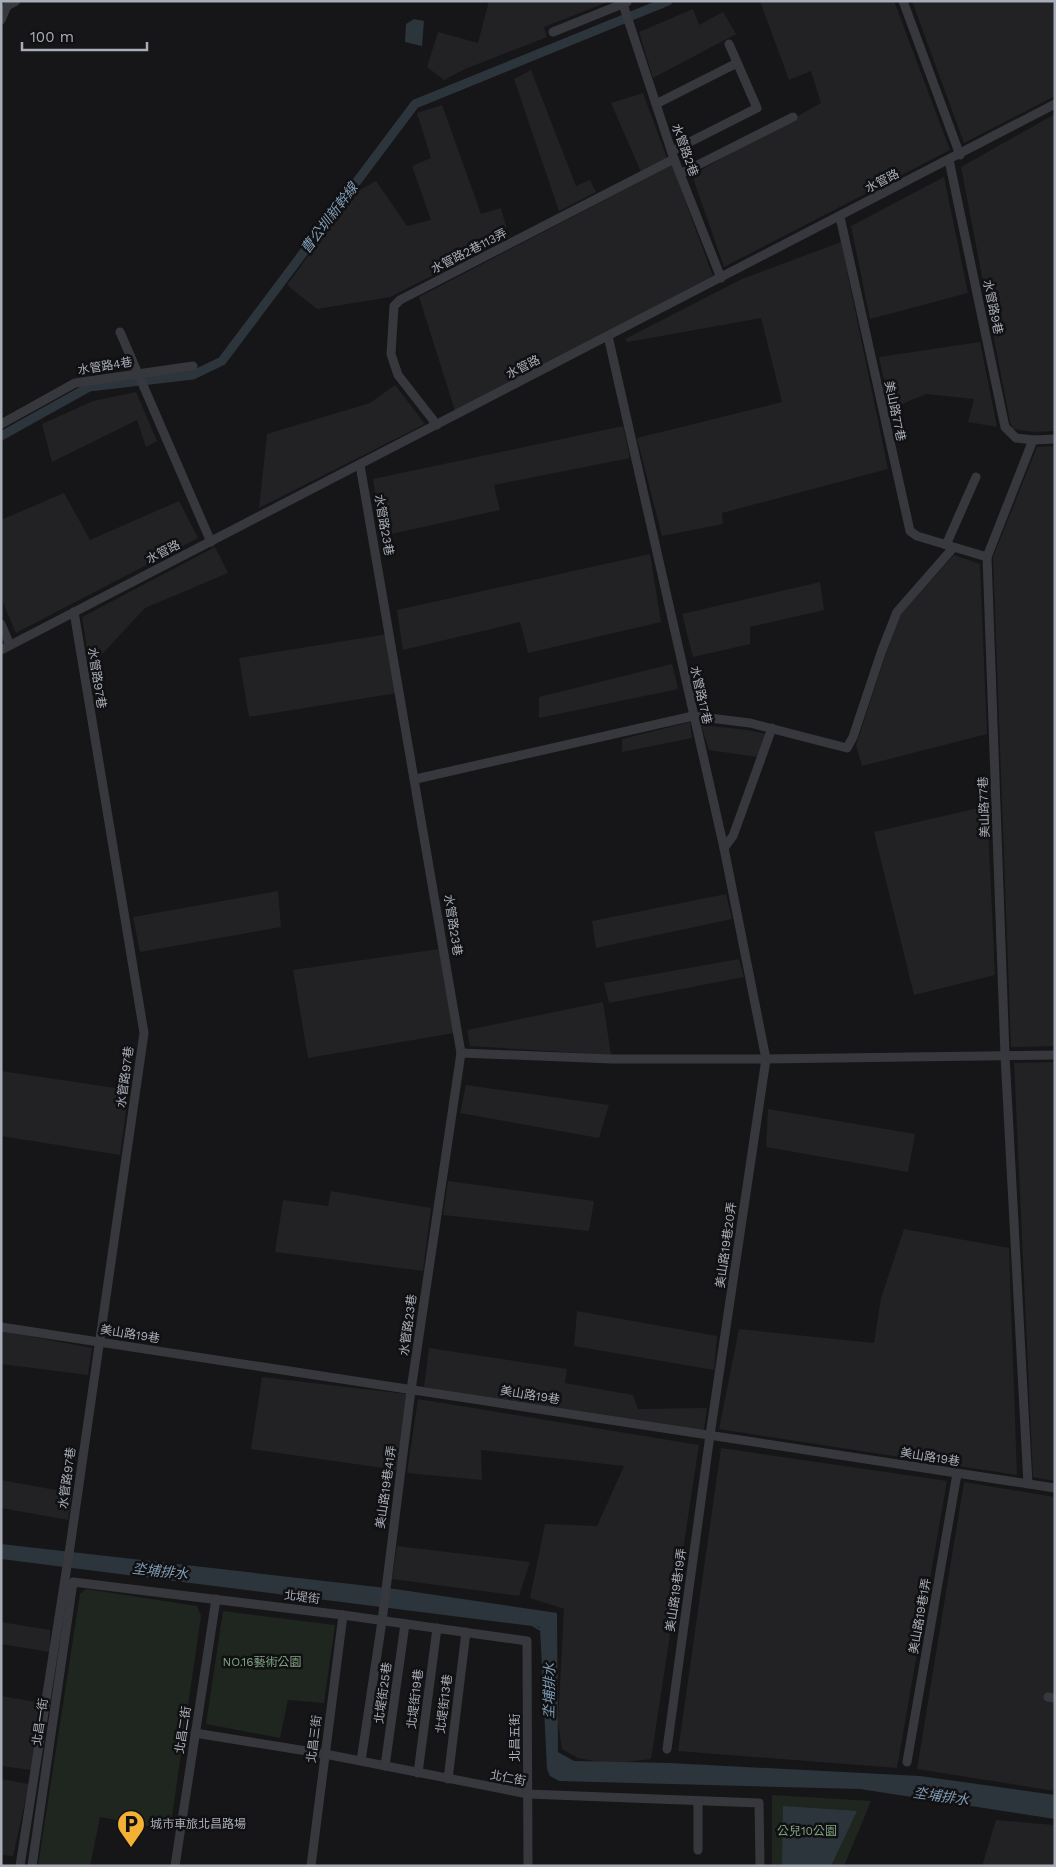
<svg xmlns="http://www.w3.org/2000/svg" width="1056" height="1867" font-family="'Work Sans','Noto Sans TC',sans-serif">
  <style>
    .built { fill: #222225 }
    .green { fill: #1e261f }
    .water { fill: #2c353c }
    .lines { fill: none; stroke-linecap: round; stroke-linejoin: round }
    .stream { stroke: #2c353c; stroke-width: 2.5 }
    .canal { stroke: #2c353c; stroke-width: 9 }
    .minor { stroke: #37383d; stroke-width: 9 }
    .labels { text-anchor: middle; stroke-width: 5; stroke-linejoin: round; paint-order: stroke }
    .street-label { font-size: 12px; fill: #a8adb8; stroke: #111113 }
    .park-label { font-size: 12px; fill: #7fa381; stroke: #111113 }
    .poi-label { font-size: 12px; fill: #a8adb8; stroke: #111113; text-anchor: start }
    .water-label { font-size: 14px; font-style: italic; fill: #7f9bb3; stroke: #111113 }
  </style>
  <rect width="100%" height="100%" fill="#161618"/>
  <g class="built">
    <polygon points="489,1 610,1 544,27 547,37 465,69 444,80 427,67 438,32 478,43"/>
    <polygon points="760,1 894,1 950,150 724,267 692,175 821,103 811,71 789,80"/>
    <polygon points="912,1 1055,1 1055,96 964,143"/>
    <polygon points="693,9 699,25 723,12 736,34 653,78 639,32"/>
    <polygon points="531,70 576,186 590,180 596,192 559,211 514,79"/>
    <polygon points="643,93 667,158 641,172 611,103"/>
    <polygon points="442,105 481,214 501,208 509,237 390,297 317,309 287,285 354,193 376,181 407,226 431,220 412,166 431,158 417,113"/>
    <polygon points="1055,114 1055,431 1035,432 1013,429 1010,422 961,167"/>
    <polygon points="672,165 713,276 455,411 419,297"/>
    <polygon points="944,177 968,293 870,319 851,226"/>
    <polygon points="841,242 888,469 722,513 723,524 662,536 637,438 782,402 761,318 628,342 625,339 742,279"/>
    <polygon points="980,342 997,427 968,422 974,399 926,394 890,409 879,357"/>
    <polygon points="395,385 425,424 259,508 267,434 370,403"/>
    <polygon points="136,392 157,441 146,447 137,420 52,462 42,424 93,401"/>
    <polygon points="623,426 630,458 494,485 500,510 382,536 373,479"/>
    <polygon points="1055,446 1055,1046 1011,1047 993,557 1037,447"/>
    <polygon points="64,493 90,540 179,501 198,538 16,633 1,598 1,520"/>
    <polygon points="215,547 228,573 145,608 90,667 82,617"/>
    <polygon points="650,554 661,622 528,653 520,622 403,650 397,610"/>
    <polygon points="954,555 980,564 987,734 862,766 856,745 895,626 902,613"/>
    <polygon points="820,582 824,610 750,627 750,644 693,657 682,614"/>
    <polygon points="388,634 397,693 249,717 239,658"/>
    <polygon points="672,664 678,689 539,718 539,697"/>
    <polygon points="690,722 692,738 622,752 622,739"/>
    <polygon points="701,725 748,730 766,734 757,757 709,750"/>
    <polygon points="987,806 995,975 914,995 874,832"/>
    <polygon points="278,891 281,927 140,952 133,917"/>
    <polygon points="726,894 732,919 596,948 592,921"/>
    <polygon points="439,949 454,1033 308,1058 293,970"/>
    <polygon points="739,959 744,977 609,1003 604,983"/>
    <polygon points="603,1002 611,1055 470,1046 467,1030"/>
    <polygon points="1055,1062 1055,1481 1033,1477 1014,1063"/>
    <polygon points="1,1071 129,1090 120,1155 1,1136"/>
    <polygon points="466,1085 609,1105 599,1138 460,1113"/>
    <polygon points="768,1109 915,1134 908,1172 766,1147"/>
    <polygon points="448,1181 594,1201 589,1231 443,1215"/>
    <polygon points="331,1191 431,1208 423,1271 275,1252 283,1200 328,1206"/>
    <polygon points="904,1229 1009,1248 1017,1475 719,1429 739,1329 874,1343 881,1298"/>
    <polygon points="577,1311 717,1336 714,1370 574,1346"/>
    <polygon points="1,1331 92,1348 88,1375 1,1364"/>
    <polygon points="429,1348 567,1369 565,1383 633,1395 638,1409 707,1408 704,1430 424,1387"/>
    <polygon points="262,1377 406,1394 397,1470 251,1449"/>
    <polygon points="418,1399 699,1445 651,1759 609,1764 578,1758 562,1749 558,1723 564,1609 530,1598 545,1524 597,1526 624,1466 481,1450 482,1480 407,1473"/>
    <polygon points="721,1448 947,1481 897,1768 678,1751"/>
    <polygon points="1,1480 72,1493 68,1520 1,1508"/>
    <polygon points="964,1482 1055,1497 1055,1791 917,1769"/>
    <polygon points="397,1546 530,1562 519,1596 392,1579"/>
    <polygon points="1,1622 50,1630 50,1652 1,1644"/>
    <polygon points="1,1696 42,1703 31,1770 1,1766"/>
    <polygon points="1,1779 29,1784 13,1856 1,1855"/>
    <polygon points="996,1820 1055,1825 1055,1866 982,1866"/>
  </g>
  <g class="green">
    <polygon points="86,1589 197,1606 201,1616 170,1830 100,1817 90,1866 38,1866 80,1594"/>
    <polygon points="223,1611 335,1625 324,1703 288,1700 280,1738 206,1724"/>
    <polygon points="772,1795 871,1801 844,1866 772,1866"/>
  </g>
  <g class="water">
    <polygon points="414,19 424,21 422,46 405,42 406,24"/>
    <polygon points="1,1544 395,1589 557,1613 558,1752 574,1761 669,1763 920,1776 1055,1795 1055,1819 860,1789 559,1781 550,1776 547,1769 540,1627 1,1559"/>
    <polygon points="783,1806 857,1811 831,1866 782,1866"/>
  </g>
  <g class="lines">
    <polyline class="stream" points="532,1625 543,1631"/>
    <polyline class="canal" points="1,436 89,387 193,375 222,361 415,104 668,1"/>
    <g class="minor">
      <polyline points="622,1 674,159 721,278"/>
      <polyline points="903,1 960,155"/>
      <polyline points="1,20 7,6 16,1"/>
      <polyline points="553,32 627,2"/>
      <polyline points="656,104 737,63"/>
      <polyline points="672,151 757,108 729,44"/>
      <polyline points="949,160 1005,427 1016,438 1033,440"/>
      <polyline points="680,174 793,117"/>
      <polyline points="840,217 910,531 917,536 987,557 1005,1055 1028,1484"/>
      <polyline points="120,332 211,542"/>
      <polyline points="608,336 724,848 766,1059 710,1435 667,1749"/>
      <polyline points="1,424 75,383 193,366"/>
      <polyline points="437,425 398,375 391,354 394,306 400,300 674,159"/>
      <polyline points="360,465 461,1053 411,1390 382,1621 361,1761"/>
      <polyline points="946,545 976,477"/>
      <polyline points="987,557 1033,440 1055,439"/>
      <polyline points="1,624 10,645"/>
      <polyline points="1,650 1055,104"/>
      <polyline points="416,779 693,716 750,723 847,748 853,737 882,650 897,612 953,548"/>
      <polyline points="724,848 733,836 772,728"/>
      <polyline points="461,1053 612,1059 766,1059 1055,1055"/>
      <polyline points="1,1327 1055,1488"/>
      <polyline points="1048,1697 1055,1698"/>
      <polyline points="195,1733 325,1754 528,1794 759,1803 760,1866"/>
      <polyline points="907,1762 957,1474"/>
      <polyline points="385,1766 405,1624"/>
      <polyline points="418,1773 437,1628"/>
      <polyline points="448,1779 466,1632"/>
      <polyline points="698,1801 698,1850"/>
      <polyline points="20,1866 70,1547 144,1033 74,612"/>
      <polyline points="32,1866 73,1582 343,1615 527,1641 528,1866"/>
      <polyline points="175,1866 216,1599"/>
      <polyline points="311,1866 343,1615"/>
    </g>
  </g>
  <defs>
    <g id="parking-pin" transform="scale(1.4375)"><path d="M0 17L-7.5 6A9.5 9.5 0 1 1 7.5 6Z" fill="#f2b134" stroke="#111113"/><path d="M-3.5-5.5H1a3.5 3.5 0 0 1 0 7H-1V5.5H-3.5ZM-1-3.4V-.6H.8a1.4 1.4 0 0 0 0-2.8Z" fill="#111"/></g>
  </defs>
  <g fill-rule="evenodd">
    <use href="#parking-pin" x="131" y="1824"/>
  </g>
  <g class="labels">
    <g class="street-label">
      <text transform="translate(685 150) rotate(70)" y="4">水管路2巷</text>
      <text transform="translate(882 181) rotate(-27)" y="4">水管路</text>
      <text transform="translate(469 251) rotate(-27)" y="4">水管路2巷113弄</text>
      <text transform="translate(993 307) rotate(78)" y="4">水管路9巷</text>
      <text transform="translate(105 366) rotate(-9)" y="4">水管路4巷</text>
      <text transform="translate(523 367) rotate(-27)" y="4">水管路</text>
      <text transform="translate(895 411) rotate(78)" y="4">美山路77巷</text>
      <text transform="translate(384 525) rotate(80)" y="4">水管路23巷</text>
      <text transform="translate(163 552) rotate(-27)" y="4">水管路</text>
      <text transform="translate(97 678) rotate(81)" y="4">水管路97巷</text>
      <text transform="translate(701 695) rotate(77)" y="4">水管路17巷</text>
      <text transform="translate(984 807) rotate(-92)" y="4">美山路77巷</text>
      <text transform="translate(453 925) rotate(81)" y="4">水管路23巷</text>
      <text transform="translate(125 1077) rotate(-82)" y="4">水管路97巷</text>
      <text transform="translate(726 1245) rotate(-82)" y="4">美山路19巷20弄</text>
      <text transform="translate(408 1325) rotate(-82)" y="4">水管路23巷</text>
      <text transform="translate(130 1334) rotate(9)" y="4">美山路19巷</text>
      <text transform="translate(530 1395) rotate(9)" y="4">美山路19巷</text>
      <text transform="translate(930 1457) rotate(9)" y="4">美山路19巷</text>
      <text transform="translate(67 1478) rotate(-82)" y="4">水管路97巷</text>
      <text transform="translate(386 1487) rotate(-82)" y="4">美山路19巷41弄</text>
      <text transform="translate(676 1590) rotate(-82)" y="4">美山路19巷19弄</text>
      <text transform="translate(302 1597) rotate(7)" y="4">北堤街</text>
      <text transform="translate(920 1616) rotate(-80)" y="4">美山路19巷1弄</text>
      <text transform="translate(383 1693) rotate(-82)" y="4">北堤街25巷</text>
      <text transform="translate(415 1699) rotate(-83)" y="4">北堤街19巷</text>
      <text transform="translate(444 1704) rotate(-83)" y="4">北堤街13巷</text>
      <text transform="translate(40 1722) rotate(-82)" y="4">北昌一街</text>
      <text transform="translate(183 1730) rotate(-81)" y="4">北昌二街</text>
      <text transform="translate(515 1738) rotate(-90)" y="4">北昌五街</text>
      <text transform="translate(314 1739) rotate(-83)" y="4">北昌三街</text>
      <text transform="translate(508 1778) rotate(11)" y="4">北仁街</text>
    </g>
    <g class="park-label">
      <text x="262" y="1666">NO.16藝術公園</text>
      <text x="807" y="1835">公兒10公園</text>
    </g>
    <g class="poi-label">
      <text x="150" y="1828">城市車旅北昌路場</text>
    </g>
    <g class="water-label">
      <text transform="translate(329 218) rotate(-53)" y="5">曹公圳新幹線</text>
      <text transform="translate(160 1571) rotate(6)" y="5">坔埔排水</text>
      <text transform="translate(549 1691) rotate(-89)" y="5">坔埔排水</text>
      <text transform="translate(941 1796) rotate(8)" y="5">坔埔排水</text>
    </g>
  </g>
  <rect width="1056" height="1867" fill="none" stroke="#a8adb8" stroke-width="5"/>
  <path d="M22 42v8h125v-8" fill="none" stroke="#a8adb8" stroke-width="2.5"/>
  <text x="30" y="42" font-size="15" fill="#a8adb8" stroke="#111113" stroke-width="4" paint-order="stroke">100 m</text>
</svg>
